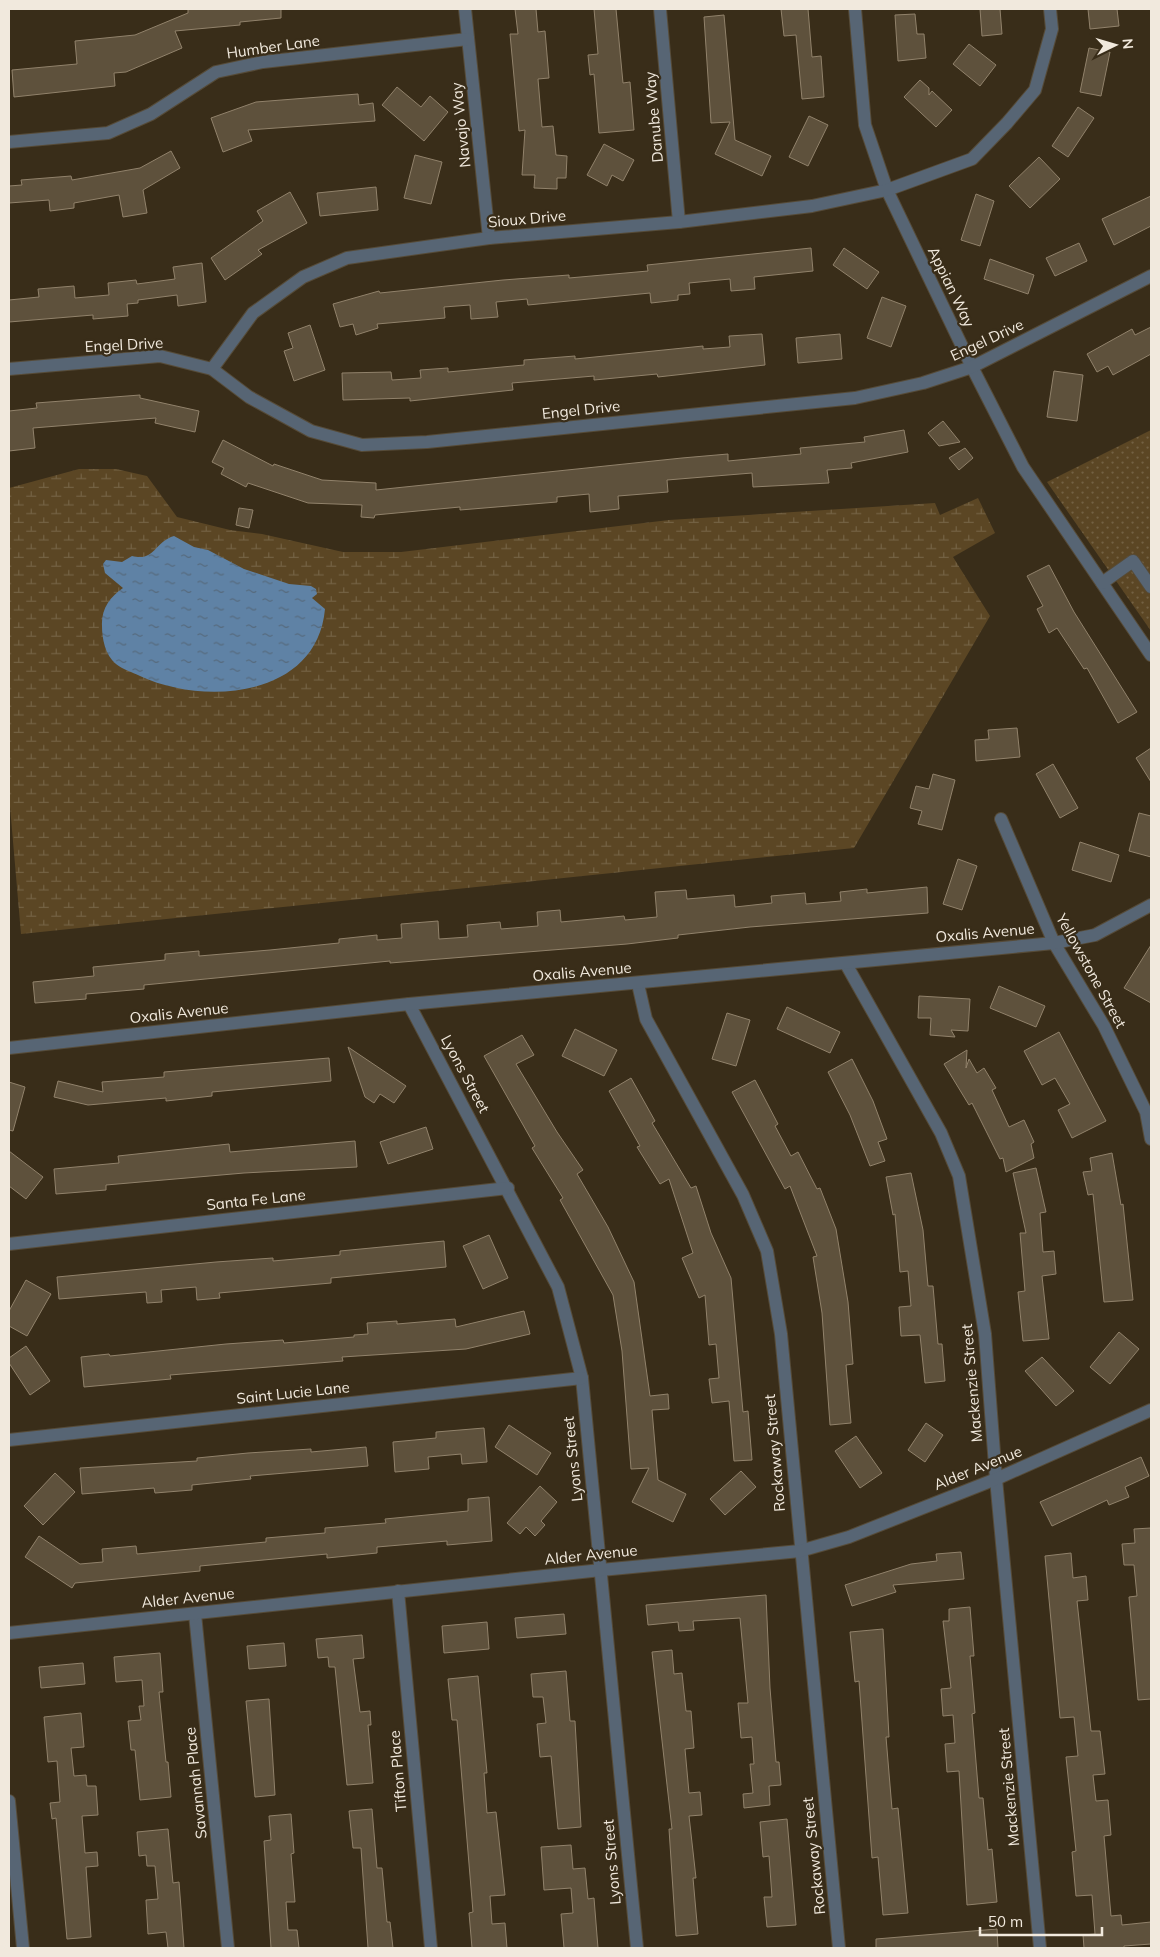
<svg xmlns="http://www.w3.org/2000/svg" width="1160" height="1957" font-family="Mulish,sans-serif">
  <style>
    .wetland { fill: url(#wetland-marsh) }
    .park { fill: url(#park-dots) }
    .water { fill: url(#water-ripples) }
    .building { fill: #5e513c; stroke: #91826b }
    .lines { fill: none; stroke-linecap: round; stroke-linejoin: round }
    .minor-casing { stroke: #564b38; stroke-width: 14 }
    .minor { stroke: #576574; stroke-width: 12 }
    .labels { text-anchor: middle; stroke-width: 4.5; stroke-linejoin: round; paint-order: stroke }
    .street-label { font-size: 15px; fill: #f1e9dd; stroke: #392d19 }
  </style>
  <defs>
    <pattern id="wetland-marsh" width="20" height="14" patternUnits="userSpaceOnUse" patternTransform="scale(1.25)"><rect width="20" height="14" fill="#5b4624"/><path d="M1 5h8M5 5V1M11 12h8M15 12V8" fill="none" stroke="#736143"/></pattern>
    <pattern id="park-dots" width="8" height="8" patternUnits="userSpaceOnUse" patternTransform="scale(1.25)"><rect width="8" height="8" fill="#5b4624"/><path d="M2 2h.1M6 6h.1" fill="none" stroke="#736143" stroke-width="1.8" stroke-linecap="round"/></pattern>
    <pattern id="water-ripples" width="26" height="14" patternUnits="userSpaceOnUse" patternTransform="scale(1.25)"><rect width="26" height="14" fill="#5f82a5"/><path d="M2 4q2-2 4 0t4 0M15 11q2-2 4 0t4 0" fill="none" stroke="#566a7d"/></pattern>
  </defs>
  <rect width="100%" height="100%" fill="#392d19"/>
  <polygon class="wetland" points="79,469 116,469 147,476 177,517 230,530 262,534 343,552 401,552 669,520 935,503 940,515 978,498 995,533 953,557 990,616 854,848 21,934 9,795 9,488"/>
  <polygon class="park" points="1151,430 1151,631 1047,482"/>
  <path class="water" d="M174,536l20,11 14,3 36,19 45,15 22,2 5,3 1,5 -5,4 13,11c-8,89 -121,97 -185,67 -8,-4 -18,-7 -24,-12 -11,-9 -14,-26 -14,-38 -1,-17 8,-29 21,-38l-18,-15 -2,-9 3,-4 16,2 10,-6c23,6 22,-14 42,-20z"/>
  <g class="building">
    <polygon points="188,9 281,9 281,18 240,22 240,25 175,31 182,48 126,72 114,73 115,86 14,97 12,70 77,64 75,41 135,35 188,13"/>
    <polygon points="515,9 536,9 538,32 545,31 549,78 538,79 542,127 553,126 556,155 567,156 566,178 557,178 557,189 534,188 535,175 522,175 525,130 519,131 510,34 518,34"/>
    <polygon points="594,9 616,9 623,83 630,82 634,130 599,133 594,74 590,75 588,55 598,54"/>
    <polygon points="781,9 808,9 812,57 821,56 824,97 802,99 796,35 784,36"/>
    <polygon points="980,9 1000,9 1002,34 982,36"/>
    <polygon points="1088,9 1117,9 1119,26 1090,29"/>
    <polygon points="915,14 917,34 924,34 926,58 898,61 895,15"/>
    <polygon points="724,15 735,140 771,156 762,176 715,154 730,122 711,123 704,17"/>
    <polygon points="969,44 996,65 980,86 953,64"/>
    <polygon points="1089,48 1110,52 1101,96 1080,92"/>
    <polygon points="920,80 929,88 929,95 932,91 952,110 936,127 904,97"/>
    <polygon points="397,87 421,107 430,96 448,112 424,141 382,105"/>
    <polygon points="358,94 359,105 373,103 375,121 248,130 252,141 223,152 211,118 256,102"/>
    <polygon points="1078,107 1094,118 1068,157 1052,146"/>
    <polygon points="809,116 828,125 808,166 789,157"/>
    <polygon points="604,144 634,160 623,181 612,175 607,186 587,175"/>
    <polygon points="171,151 180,168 143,190 147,213 123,217 119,195 74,203 74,208 50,211 49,200 9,203 9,186 22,185 21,180 71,176 72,180 140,168"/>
    <polygon points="415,155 442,162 431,204 404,198"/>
    <polygon points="1039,157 1060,179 1030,208 1009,186"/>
    <polygon points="376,187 378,210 320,216 317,193"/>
    <polygon points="290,192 307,223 258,250 262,254 225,280 211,258 263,221 257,211"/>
    <polygon points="976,194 994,201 980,246 961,240"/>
    <polygon points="1151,196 1151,226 1114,245 1102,219"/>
    <polygon points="1079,243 1087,261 1055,276 1046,258"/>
    <polygon points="811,248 813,271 754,277 755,289 731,291 730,279 689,283 690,294 678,295 678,300 651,303 650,293 528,305 527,299 496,302 498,317 471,319 470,305 444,307 445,318 377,324 378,328 356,335 353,324 340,327 333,304 379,291 380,293 503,280 569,275 569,278 648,271 647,265"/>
    <polygon points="844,248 879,272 867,289 833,265"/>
    <polygon points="990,259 1034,275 1028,294 984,279"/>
    <polygon points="202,263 206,302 178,306 177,295 138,300 138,303 127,304 128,316 93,319 93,315 9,322 9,300 39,297 38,289 74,286 75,298 109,295 108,283 136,280 137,284 175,279 173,267"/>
    <polygon points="882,297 906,306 891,347 867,338"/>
    <polygon points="310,325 325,370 294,381 284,351 293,348 288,333"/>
    <polygon points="1151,327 1151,354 1113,375 1108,366 1097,372 1087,354 1132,329 1135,335"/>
    <polygon points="762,334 765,365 658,377 657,374 594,380 594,376 512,383 513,390 410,401 410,398 343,400 342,373 391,372 392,380 421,378 420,370 448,368 448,372 524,365 524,360 575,356 575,359 703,346 703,349 730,347 729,336"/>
    <polygon points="840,334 842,359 798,363 796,338"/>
    <polygon points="1054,371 1083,375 1077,421 1047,417"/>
    <polygon points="140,395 140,398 199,411 195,432 155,423 156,418 33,428 35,448 9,451 9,411 37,408 36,403"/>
    <polygon points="943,421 960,442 939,446 928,433"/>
    <polygon points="904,430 908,452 851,463 852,468 827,470 829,483 753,487 752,473 667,480 668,492 618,496 619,509 590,512 589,494 557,497 557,502 460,510 460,507 375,515 374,518 361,517 362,505 308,503 248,483 246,487 221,474 224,468 212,462 223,440 273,466 274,464 322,480 376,483 376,490 682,458 728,454 728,461 801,454 800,448 865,442 864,437"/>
    <polygon points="965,448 973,458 959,470 949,458"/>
    <polygon points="239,508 253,510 249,528 236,525"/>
    <polygon points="1049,565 1074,612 1137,712 1118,723 1087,668 1084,669 1057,628 1049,633 1037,609 1043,606 1027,576"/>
    <polygon points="1017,728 1020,757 976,761 975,740 989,739 988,730"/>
    <polygon points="1151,748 1151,782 1136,758"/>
    <polygon points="1053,764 1078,808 1060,818 1036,774"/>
    <polygon points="933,774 955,780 942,830 918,824 922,811 910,808 916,786 929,789"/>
    <polygon points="1139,813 1151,816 1151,857 1129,851"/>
    <polygon points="1080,842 1119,855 1111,882 1072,870"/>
    <polygon points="958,859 977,866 962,910 943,904"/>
    <polygon points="927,887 928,913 750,927 678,935 678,938 627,944 390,963 390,961 144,985 144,989 86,994 86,999 35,1003 33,982 94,976 93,967 165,960 165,954 199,951 199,956 270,950 339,943 339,939 377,935 377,940 402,938 401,924 438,921 439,939 468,937 467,925 500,922 501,929 538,926 537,912 560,910 561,922 624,916 625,920 657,917 655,892 686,890 687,899 734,895 735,907 772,903 771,896 805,893 806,904 841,901 840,892 867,889 867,893"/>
    <polygon points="1151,945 1151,1003 1124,988"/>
    <polygon points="999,986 1045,1006 1036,1027 990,1008"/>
    <polygon points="919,996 970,999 968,1031 951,1030 955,1037 930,1035 931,1018 918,1018"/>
    <polygon points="787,1007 840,1032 830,1053 777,1029"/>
    <polygon points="727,1013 750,1020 736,1066 712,1059"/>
    <polygon points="575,1029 617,1050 604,1076 562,1056"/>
    <polygon points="1059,1032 1106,1121 1072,1138 1058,1110 1070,1104 1055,1078 1042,1085 1024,1051"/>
    <polygon points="522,1035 534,1055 516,1064 557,1132 583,1170 577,1174 608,1227 634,1282 650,1396 668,1394 669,1409 652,1410 658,1480 686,1494 673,1522 632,1502 649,1468 631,1469 622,1351 613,1295 560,1200 563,1198 532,1148 535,1146 484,1056"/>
    <polygon points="348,1047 406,1086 394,1103 380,1094 374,1103 365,1097"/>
    <polygon points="967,1050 966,1068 969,1059 977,1073 984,1068 996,1088 992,1090 1009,1127 1024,1120 1034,1142 1031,1144 1034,1158 1006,1172 1003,1158 1000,1159 972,1103 969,1105 944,1064"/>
    <polygon points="329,1058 331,1081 212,1092 212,1096 166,1101 166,1098 88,1105 54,1097 58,1081 103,1092 102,1082 164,1077 164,1072"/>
    <polygon points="852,1059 873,1101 887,1139 878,1142 885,1161 870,1166 850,1115 828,1072"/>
    <polygon points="631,1078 655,1121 652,1123 691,1188 696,1186 711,1233 731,1278 743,1412 748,1411 752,1460 734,1461 729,1401 712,1403 709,1379 719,1378 716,1344 709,1345 705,1295 699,1298 682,1258 693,1253 669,1179 660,1184 637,1147 640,1146 609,1091"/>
    <polygon points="755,1080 778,1124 775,1126 791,1156 798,1152 817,1189 820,1188 836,1229 848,1302 853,1364 846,1365 851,1423 830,1425 822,1313 813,1257 817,1256 790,1186 785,1189 732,1092"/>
    <polygon points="9,1082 25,1087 13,1131 9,1130"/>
    <polygon points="426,1127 433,1149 388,1164 380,1142"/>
    <polygon points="355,1141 357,1167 244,1173 106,1185 106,1190 56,1194 54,1169 119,1163 118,1156 229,1144 230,1152"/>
    <polygon points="9,1151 43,1177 26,1199 9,1186"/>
    <polygon points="1112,1153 1121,1205 1123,1204 1133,1300 1104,1302 1093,1194 1088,1195 1083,1172 1092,1171 1090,1158"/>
    <polygon points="1036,1168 1046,1212 1040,1213 1043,1252 1054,1251 1056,1274 1042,1276 1049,1339 1023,1341 1018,1292 1025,1291 1020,1233 1026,1233 1013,1173"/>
    <polygon points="911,1173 923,1230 928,1286 933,1286 938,1344 942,1344 945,1381 925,1383 920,1335 901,1336 899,1307 911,1306 908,1271 900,1272 895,1214 893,1215 886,1177"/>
    <polygon points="489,1235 508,1278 483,1289 463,1246"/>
    <polygon points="444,1241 446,1267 331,1278 331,1283 219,1293 220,1298 197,1300 196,1287 161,1290 162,1302 147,1303 146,1292 59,1299 57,1277 216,1262 273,1258 273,1261 340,1255 340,1251"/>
    <polygon points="26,1280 51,1294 27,1336 9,1326 9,1311"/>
    <polygon points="524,1311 530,1334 466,1349 342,1357 343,1361 170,1375 171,1379 84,1387 81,1357 109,1354 110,1356 226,1344 283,1340 284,1343 354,1337 354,1335 368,1334 367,1323 397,1321 397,1324 455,1319 456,1327"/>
    <polygon points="1119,1332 1139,1349 1110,1384 1090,1367"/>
    <polygon points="26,1346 50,1381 30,1395 9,1363 9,1358"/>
    <polygon points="1042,1357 1074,1391 1056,1406 1025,1371"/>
    <polygon points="926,1423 943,1435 925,1462 908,1450"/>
    <polygon points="509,1425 551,1453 537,1475 495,1447"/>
    <polygon points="484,1428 487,1462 462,1464 461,1454 428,1457 429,1469 395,1472 393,1442 436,1438 436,1432"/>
    <polygon points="856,1436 882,1473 860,1488 835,1451"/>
    <polygon points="366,1447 368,1466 250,1476 251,1479 192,1485 192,1490 155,1493 154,1488 82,1494 80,1468 197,1461 197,1458 248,1453 311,1449 311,1452"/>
    <polygon points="1141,1457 1149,1476 1125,1487 1129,1497 1109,1505 1107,1500 1052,1526 1040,1502"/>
    <polygon points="741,1471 756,1487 725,1515 710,1499"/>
    <polygon points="55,1473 75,1492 43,1525 24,1506"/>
    <polygon points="540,1486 557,1502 541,1521 545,1525 535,1536 526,1527 520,1534 507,1523"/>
    <polygon points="489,1497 492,1541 447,1545 447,1541 377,1547 377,1553 327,1558 327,1554 200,1566 200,1571 75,1583 72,1588 25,1557 39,1536 80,1564 103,1562 102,1549 136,1546 137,1554 266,1542 266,1538 325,1533 325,1528 386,1523 385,1519 468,1511 468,1499"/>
    <polygon points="1151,1528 1151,1699 1138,1700 1129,1597 1137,1596 1134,1565 1124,1565 1122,1544 1135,1543 1134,1529"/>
    <polygon points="961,1552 964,1579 893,1585 896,1592 852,1606 845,1585 911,1564 937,1561 936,1554"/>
    <polygon points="1071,1553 1073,1578 1086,1576 1088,1600 1077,1601 1091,1731 1100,1731 1105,1774 1093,1775 1096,1801 1108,1800 1111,1835 1104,1836 1111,1916 1121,1915 1122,1925 1151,1922 1151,1944 1124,1946 1124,1948 1084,1948 1083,1935 1095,1934 1092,1895 1076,1896 1072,1852 1076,1851 1066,1757 1078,1756 1074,1717 1060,1718 1045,1556"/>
    <polygon points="766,1595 770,1688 776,1762 779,1762 781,1785 769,1786 770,1805 744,1808 743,1794 753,1793 750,1764 754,1764 752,1737 741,1738 738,1703 748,1703 740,1618 693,1621 694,1630 679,1631 678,1622 648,1625 646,1605"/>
    <polygon points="970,1607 974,1656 970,1656 975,1713 972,1714 979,1798 983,1798 988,1850 992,1849 997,1902 967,1905 959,1771 947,1772 945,1744 955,1743 953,1715 943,1716 941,1689 951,1688 943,1621 949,1621 949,1609"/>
    <polygon points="564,1614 566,1634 517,1638 515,1618"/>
    <polygon points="487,1622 489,1649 444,1653 442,1626"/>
    <polygon points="883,1629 889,1737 886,1737 892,1809 898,1808 908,1913 883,1915 878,1857 872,1858 859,1681 855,1682 850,1632"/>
    <polygon points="362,1635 364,1658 353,1659 360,1712 370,1711 371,1725 368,1725 373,1783 347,1785 335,1667 329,1667 328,1657 318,1658 316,1639"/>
    <polygon points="284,1643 286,1666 249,1669 247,1646"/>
    <polygon points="672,1650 674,1674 682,1673 686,1711 691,1711 694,1748 685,1749 689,1793 700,1792 702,1815 689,1816 696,1878 693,1878 698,1934 676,1936 669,1829 672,1829 652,1652"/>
    <polygon points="160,1653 163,1692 159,1692 166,1762 168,1762 171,1797 140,1800 135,1750 131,1750 128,1721 141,1720 139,1706 144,1706 142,1680 116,1682 114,1657"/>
    <polygon points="83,1663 85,1684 41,1688 39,1667"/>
    <polygon points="566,1671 570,1721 575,1721 581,1827 558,1829 551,1756 540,1757 537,1724 546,1723 543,1697 533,1697 531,1674"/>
    <polygon points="478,1676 487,1773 484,1773 487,1813 496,1812 505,1895 490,1896 492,1924 505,1923 507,1948 472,1948 469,1913 473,1912 457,1720 452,1720 448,1679"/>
    <polygon points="269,1699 275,1795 255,1797 246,1701"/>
    <polygon points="81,1713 84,1747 71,1748 74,1776 86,1775 87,1786 96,1786 98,1815 82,1816 85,1853 97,1852 98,1866 86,1867 91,1937 67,1939 56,1818 52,1819 50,1803 60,1802 57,1761 48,1762 44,1717"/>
    <polygon points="372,1809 377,1868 382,1868 387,1922 390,1922 393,1948 368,1948 361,1848 353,1848 349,1811"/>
    <polygon points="291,1814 294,1853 291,1854 295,1902 286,1902 288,1930 297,1930 299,1948 271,1948 264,1841 271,1840 269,1816"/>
    <polygon points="787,1819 796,1925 767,1927 764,1897 772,1897 769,1856 763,1857 760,1822"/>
    <polygon points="168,1829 173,1883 179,1882 184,1948 168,1948 166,1932 148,1934 146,1900 158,1899 155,1866 147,1866 146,1855 139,1856 137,1832"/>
    <polygon points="571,1845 573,1869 585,1868 588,1899 594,1898 598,1948 564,1948 561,1914 573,1913 571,1888 544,1890 541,1847"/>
    <polygon points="997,1929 998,1948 876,1948 876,1939"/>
  </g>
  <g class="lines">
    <g class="minor-casing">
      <g id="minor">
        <polyline points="465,9 489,238"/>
        <polyline points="660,9 679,222"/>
        <polyline points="855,9 865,125 887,190 972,367 1023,467 1151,655"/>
        <polyline points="9,142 108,133 151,114 216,72 263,62 468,39"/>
        <polyline points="9,369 160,356 212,369 249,397 311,431 362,445 427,442 855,398 923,383 972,367 1151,276"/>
        <polyline points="212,369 253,313 303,277 347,258 489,238 679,222 812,206 887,190 972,159 1007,123 1035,90 1052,29 1050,9"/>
        <polyline points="1102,583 1133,561 1151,587"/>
        <polyline points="1001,819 1054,943 1104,1026 1146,1112 1151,1139"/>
        <polyline points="846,964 941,1133 959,1176 985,1334 996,1479 1040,1948"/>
        <polyline points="638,984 646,1019 743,1195 767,1251 781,1334 839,1948"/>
        <polyline points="409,1004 558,1287 582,1378 637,1948"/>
        <polyline points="9,1048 409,1004 1054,943 1095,935 1151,905"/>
        <polyline points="9,1244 508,1188"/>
        <polyline points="9,1440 582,1378"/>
        <polyline points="398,1591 431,1948"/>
        <polyline points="195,1614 228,1948"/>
        <polyline points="9,1633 601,1570 800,1551 849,1537 996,1479 1151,1410"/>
        <polyline points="9,1801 23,1948"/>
      </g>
    </g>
    <use href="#minor" class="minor"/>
  </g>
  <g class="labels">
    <g class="street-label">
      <text transform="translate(273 47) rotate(-8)" y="5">Humber Lane</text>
      <text transform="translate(654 117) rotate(-95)" y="5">Danube Way</text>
      <text transform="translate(461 125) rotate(-96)" y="5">Navajo Way</text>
      <text transform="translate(527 219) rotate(-5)" y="5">Sioux Drive</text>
      <text transform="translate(951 287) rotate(64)" y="5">Appian Way</text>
      <text transform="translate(987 340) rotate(-25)" y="5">Engel Drive</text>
      <text transform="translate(124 345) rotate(-3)" y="5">Engel Drive</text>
      <text transform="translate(581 410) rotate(-6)" y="5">Engel Drive</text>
      <text transform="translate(985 933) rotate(-5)" y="5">Oxalis Avenue</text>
      <text transform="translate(1091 971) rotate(61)" y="5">Yellowstone Street</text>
      <text transform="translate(582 972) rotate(-5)" y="5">Oxalis Avenue</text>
      <text transform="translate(179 1013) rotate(-6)" y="5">Oxalis Avenue</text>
      <text transform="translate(465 1074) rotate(62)" y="5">Lyons Street</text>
      <text transform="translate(256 1200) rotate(-6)" y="5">Santa Fe Lane</text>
      <text transform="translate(972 1383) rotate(-95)" y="5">Mackenzie Street</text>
      <text transform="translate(293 1393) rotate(-6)" y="5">Saint Lucie Lane</text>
      <text transform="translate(775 1453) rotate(-95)" y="5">Rockaway Street</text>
      <text transform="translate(573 1459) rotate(-96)" y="5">Lyons Street</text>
      <text transform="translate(978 1468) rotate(-22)" y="5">Alder Avenue</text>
      <text transform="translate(591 1555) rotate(-6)" y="5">Alder Avenue</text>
      <text transform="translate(188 1598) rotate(-6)" y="5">Alder Avenue</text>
      <text transform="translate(398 1771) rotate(-95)" y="5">Tifton Place</text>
      <text transform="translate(196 1783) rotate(-96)" y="5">Savannah Place</text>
      <text transform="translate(1009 1787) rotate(-95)" y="5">Mackenzie Street</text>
      <text transform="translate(814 1856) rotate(-96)" y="5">Rockaway Street</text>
      <text transform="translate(612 1862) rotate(-95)" y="5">Lyons Street</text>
    </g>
  </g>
  <rect width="1160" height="1957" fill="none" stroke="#f1e9dd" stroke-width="20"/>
  <g transform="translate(1115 45) rotate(85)" stroke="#392d19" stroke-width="4" paint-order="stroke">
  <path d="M0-4L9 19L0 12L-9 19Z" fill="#f1e9dd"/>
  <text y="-8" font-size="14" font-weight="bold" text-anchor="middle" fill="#f1e9dd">N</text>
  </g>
  <path d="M980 1927v8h122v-8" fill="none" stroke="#f1e9dd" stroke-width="2.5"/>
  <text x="988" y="1927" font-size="15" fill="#f1e9dd" stroke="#392d19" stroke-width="4" paint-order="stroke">50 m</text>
</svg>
